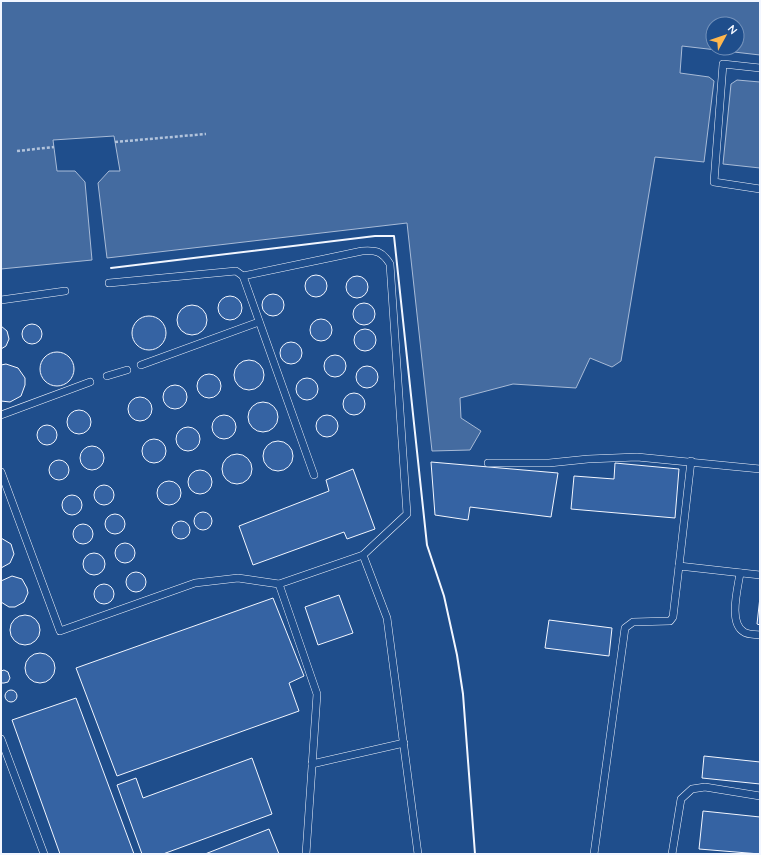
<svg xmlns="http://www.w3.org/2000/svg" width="761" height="855" font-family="Quicksand,sans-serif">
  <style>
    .water { fill: #446ba0; stroke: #a8bbd7; fill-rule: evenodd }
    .building { fill: #3563a3; stroke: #f2f6ff }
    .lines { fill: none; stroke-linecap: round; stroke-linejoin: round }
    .lane-casing { stroke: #f2f6ff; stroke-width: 8 }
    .path { stroke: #b3c4dc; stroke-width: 2.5; stroke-dasharray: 3 2; stroke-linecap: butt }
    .lane { stroke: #1f4e8c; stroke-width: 7 }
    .wall { stroke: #f2f6ff; stroke-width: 2 }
  </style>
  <rect width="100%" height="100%" fill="#1f4e8c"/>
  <g class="water">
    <path d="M1,1h759v54l-78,-9 -2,27 29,4 5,4 -10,81 -49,-5 -34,204 -9,6 -22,-9 -14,30 -63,-4 -53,14 1,20 20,13 -11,19 -38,1 -25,-228 -300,35 -9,-75 11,-12h11l-6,-35 -61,4 4,31h18l10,11 7,78 -91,9zM713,24h24v24h-24z"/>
    <polygon points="737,80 760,82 760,168 723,164 731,84"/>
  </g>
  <g class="building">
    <circle cx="316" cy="286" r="11"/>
    <circle cx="357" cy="287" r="11"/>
    <circle cx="273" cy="305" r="11"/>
    <circle cx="230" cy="308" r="12"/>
    <circle cx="364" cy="314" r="11"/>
    <circle cx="192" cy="320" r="15"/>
    <circle cx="149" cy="333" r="17"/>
    <circle cx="321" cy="330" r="11"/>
    <circle cx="32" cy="334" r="10"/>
    <polygon points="1,326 7,331 9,339 6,346 1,349"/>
    <circle cx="365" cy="340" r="11"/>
    <circle cx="291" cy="353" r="11"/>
    <circle cx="57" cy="369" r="17"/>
    <circle cx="335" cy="366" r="11"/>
    <circle cx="249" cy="375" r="15"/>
    <polygon points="6,364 18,368 25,378 25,385 21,396 10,402 1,401 1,365"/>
    <circle cx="367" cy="377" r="11"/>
    <circle cx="209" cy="386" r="12"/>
    <circle cx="307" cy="389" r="11"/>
    <circle cx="175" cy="397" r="12"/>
    <circle cx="354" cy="404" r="11"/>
    <circle cx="140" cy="409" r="12"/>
    <circle cx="263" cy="417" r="15"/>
    <circle cx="79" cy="422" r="12"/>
    <circle cx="224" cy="427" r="12"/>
    <circle cx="327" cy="426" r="11"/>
    <circle cx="47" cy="435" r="10"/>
    <circle cx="188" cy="439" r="12"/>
    <circle cx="154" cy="451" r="12"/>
    <circle cx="278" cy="456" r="15"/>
    <circle cx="92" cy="458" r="12"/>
    <circle cx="237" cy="469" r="15"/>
    <circle cx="59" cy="470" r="10"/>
    <polygon points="431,462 558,473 551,517 470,507 468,520 435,515"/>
    <polygon points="615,463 679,469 675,518 571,509 574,476 614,479"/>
    <polygon points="353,469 375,529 347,539 344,532 253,565 239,526 329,491 326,480"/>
    <circle cx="200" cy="482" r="12"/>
    <circle cx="169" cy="493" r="12"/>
    <circle cx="104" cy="495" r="10"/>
    <circle cx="72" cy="505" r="10"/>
    <circle cx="203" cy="521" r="9"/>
    <circle cx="115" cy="524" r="10"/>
    <circle cx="181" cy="530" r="9"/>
    <circle cx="83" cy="534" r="10"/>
    <polygon points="1,538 11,544 14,554 10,563 1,568"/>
    <circle cx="125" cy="553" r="10"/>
    <circle cx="94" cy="564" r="11"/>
    <circle cx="136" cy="582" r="10"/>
    <polygon points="12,576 22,579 27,588 28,593 24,602 15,607 9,607 1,602 1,581"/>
    <circle cx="104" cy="594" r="10"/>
    <polygon points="339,595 353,633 318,645 305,607"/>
    <polygon points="760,597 760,625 757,624"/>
    <polygon points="273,598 304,676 289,683 299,711 117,776 76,668"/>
    <circle cx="25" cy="630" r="15"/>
    <polygon points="549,620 612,628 609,656 545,648"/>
    <circle cx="40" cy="668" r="15"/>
    <polygon points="4,670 8,672 10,678 8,682 4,683 1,683 1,671"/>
    <circle cx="11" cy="696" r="6"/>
    <polygon points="76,698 134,854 60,854 12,720"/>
    <polygon points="704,756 760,762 760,784 702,778"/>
    <polygon points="252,758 272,814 163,854 142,854 117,785 136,778 143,798"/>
    <polygon points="703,811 760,817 760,854 699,849"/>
    <polygon points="269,829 279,854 205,854"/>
  </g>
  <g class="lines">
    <g class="lane-casing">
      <g id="lane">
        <polyline points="760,68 723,64 714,182 760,189"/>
        <path d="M243,276l119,-25c14,-1 20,0 28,13l17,250 -44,41 -84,29 38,110 -11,160"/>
        <polyline points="109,283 236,271 243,276 314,475"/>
        <polyline points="1,300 65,291"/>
        <polyline points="141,365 259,322"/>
        <polyline points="107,376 127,370"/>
        <polyline points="1,415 90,382"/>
        <polyline points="488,463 549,463 588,459 637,457 760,469"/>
        <polyline points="1,472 60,631 195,583 238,578 279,584"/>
        <polyline points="363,555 387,618 418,854"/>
        <polyline points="679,566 691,461"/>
        <path d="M740,573c-2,15 -12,50 4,59 4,3 11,2 16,3"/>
        <polyline points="1,739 44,854"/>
        <polyline points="312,764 404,743"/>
        <polyline points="594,854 625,628 633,622 670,621 673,617 679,566 760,575"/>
        <polyline points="672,854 681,799 692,789 705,787 760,796"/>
      </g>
    </g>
    <g class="path">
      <polyline points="115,142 206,134"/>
      <polyline points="17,151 54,147"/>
    </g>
    <use href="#lane" class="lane"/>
    <polyline class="wall" points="111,268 375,236 394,236 427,545 444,596 457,655 463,694 475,854"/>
  </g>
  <rect width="761" height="855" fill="none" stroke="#f2f6ff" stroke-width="4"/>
  <g transform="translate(725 36) rotate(50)"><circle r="19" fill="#1f4e8c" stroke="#7391ba"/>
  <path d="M0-3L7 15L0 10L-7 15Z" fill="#ffb74d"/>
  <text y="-6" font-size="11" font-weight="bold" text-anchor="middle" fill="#f2f6ff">N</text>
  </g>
</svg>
